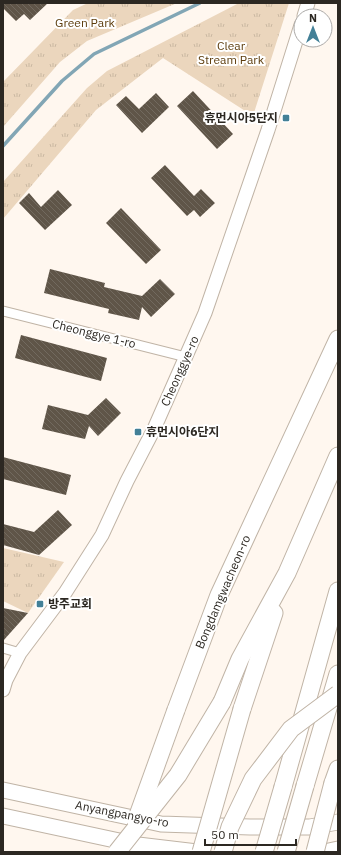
<svg xmlns="http://www.w3.org/2000/svg" width="341" height="855" font-family="'IBM Plex Sans','Noto Sans KR',sans-serif">
  <style>
    .park { fill: url(#park-tufts) }
    .lines { fill: none; stroke-linecap: round; stroke-linejoin: round }
    .stream { stroke: #82a6b5; stroke-width: 3.5 }
    .building { fill: url(#building-back-hatch) }
    .street-casing { stroke: #c0b4a6; stroke-width: 11 }
    .secondary-casing { stroke: #c0b4a6; stroke-width: 15 }
    .primary-casing { stroke: #c0b4a6; stroke-width: 17 }
    .highway-casing { stroke: #c0b4a6; stroke-width: 19 }
    .street { stroke: #fff; stroke-width: 9 }
    .secondary { stroke: #fff; stroke-width: 13 }
    .primary { stroke: #fff; stroke-width: 15 }
    .highway { stroke: #fff; stroke-width: 17 }
    .highway-bridge-casing { stroke: #c0b4a6; stroke-width: 19; stroke-linecap: butt }
    .highway-bridge { stroke: #fff; stroke-width: 17 }
    .poi-dot { fill: #438097; stroke: #fff; stroke-width: 1.5 }
    .labels { text-anchor: middle; stroke-width: 4; stroke-linejoin: round; paint-order: stroke }
    .park-label { font-size: 12px; fill: #5c3c0c; stroke: #fff }
    .poi-label { font-size: 12px; font-weight: bold; fill: #2c2822; stroke: #fff; text-anchor: start }
    .street-label { font-size: 12px; fill: #2c2822; stroke: #fff }
  </style>
  <defs>
    <pattern id="park-tufts" width="24" height="20" patternUnits="userSpaceOnUse"><rect width="24" height="20" fill="#ebd6bd"/><path d="M3 7l-1-3M5 7V3M7 7l1-3M15 17l-1-3M17 17v-4M19 17l1-3" fill="none" stroke="#cab8a2"/></pattern>
    <pattern id="building-back-hatch" width="6" height="6" patternUnits="userSpaceOnUse"><rect width="6" height="6" fill="#5f5548"/><path d="M-1 5l2 2M0 0l6 6M5-1l2 2" fill="none" stroke="#726a5f"/></pattern>
  </defs>
  <rect width="100%" height="100%" fill="#fff7ef"/>
  <g class="park">
    <polygon points="88,3 177,3 87,41 60,62 3,127 3,82 73,10"/>
    <polygon points="239,3 289,3 253,116 163,58 96,110 3,219 3,182 87,88 107,71"/>
    <polygon points="3,548 64,562 28,613 3,601"/>
  </g>
  <g class="lines">
    <polyline class="stream" points="3,146 62,81 94,54 200,3"/>
  </g>
  <g class="building">
    <polygon points="3,3 48,3 30,20 24,14 16,21 3,8"/>
    <polygon points="193,91 233,134 217,149 177,106"/>
    <polygon points="156,93 169,107 142,133 116,105 126,96 139,109"/>
    <polygon points="165,165 194,196 201,189 215,203 200,217 194,210 187,216 151,178"/>
    <polygon points="58,190 72,205 45,230 19,203 29,193 41,207"/>
    <polygon points="121,208 161,250 146,264 106,223"/>
    <polygon points="50,269 105,283 104,287 142,296 160,279 175,294 151,317 142,307 139,320 108,313 109,309 44,293"/>
    <polygon points="21,335 107,358 101,381 15,358"/>
    <polygon points="106,398 121,413 98,436 89,426 85,439 42,429 48,405 88,415"/>
    <polygon points="3,457 71,475 66,495 3,479"/>
    <polygon points="58,510 72,525 39,555 3,545 3,524 34,532"/>
    <polygon points="3,608 28,613 3,641"/>
  </g>
  <g class="lines">
    <g class="street-casing">
      <g id="street">
        <polyline points="3,311 186,357"/>
        <polyline points="3,648 20,653"/>
      </g>
    </g>
    <g class="secondary-casing">
      <g id="secondary">
        <polyline points="304,16 308,3"/>
        <polyline points="3,690 6,680 20,653 65,593 102,535 127,481 154,429 205,313 268,130 301,25"/>
      </g>
    </g>
    <g class="primary-casing">
      <g id="primary">
        <polyline points="3,790 161,824 250,827 310,827 338,822"/>
        <polyline points="3,816 138,845 197,852"/>
        <polyline points="324,852 338,849"/>
      </g>
    </g>
    <g class="highway-casing">
      <g id="highway">
        <polyline points="222,702 240,659 287,573 338,456"/>
        <polyline points="242,709 274,613"/>
        <polyline points="176,710 219,595 338,339"/>
        <polyline points="333,783 338,769"/>
        <polyline points="305,786 338,674"/>
        <polyline points="283,787 338,591"/>
      </g>
    </g>
    <use href="#street" class="street"/>
    <use href="#secondary" class="secondary"/>
    <use href="#primary" class="primary"/>
    <use href="#highway" class="highway"/>
    <g class="highway-bridge-casing">
      <g id="highway-bridge">
        <polyline points="136,821 176,710"/>
        <polyline points="117,852 178,775 222,702"/>
        <polyline points="201,852 242,709"/>
        <polyline points="223,852 230,827 253,779 291,729 338,694"/>
        <polyline points="264,852 283,787"/>
        <polyline points="286,852 305,786"/>
        <polyline points="315,852 333,783"/>
      </g>
    </g>
    <use href="#highway-bridge" class="highway-bridge"/>
  </g>
  <g class="poi-dot">
    <rect x="282" y="114" width="8" height="8" rx="2"/>
    <rect x="134" y="428" width="8" height="8" rx="2"/>
    <rect x="36" y="600" width="8" height="8" rx="2"/>
  </g>
  <g class="labels">
    <g class="park-label">
      <text x="85" y="27">Green Park</text>
      <text x="231" y="50">Clear<tspan x="231" dy="14">Stream Park</tspan></text>
    </g>
    <g class="poi-label">
      <text x="278" y="122" text-anchor="end">휴먼시아5단지</text>
      <text x="146" y="436">휴먼시아6단지</text>
      <text x="48" y="608">방주교회</text>
    </g>
    <g class="street-label">
      <text transform="translate(94 334) rotate(14)" y="4">Cheonggye 1-ro</text>
      <text transform="translate(180 371) rotate(-66)" y="4">Cheonggye-ro</text>
      <text transform="translate(223 592) rotate(-67)" y="4">Bongdamgwacheon-ro</text>
      <text transform="translate(122 814) rotate(11)" y="4">Anyangpangyo-ro</text>
    </g>
  </g>
  <rect width="341" height="855" fill="none" stroke="#2c2822" stroke-width="8"/>
  <g transform="translate(313 28)"><circle r="19" fill="#ffffff" stroke="#aba9a7"/>
  <path d="M0-3L7 15L0 10L-7 15Z" fill="#438097"/>
  <text y="-6" font-size="11" font-weight="bold" text-anchor="middle" fill="#2c2822">N</text>
  </g>
  <path d="M205 839v6h91v-6" fill="none" stroke="#2c2822" stroke-width="2"/>
  <text x="211" y="839" font-size="12" fill="#2c2822" stroke="#ffffff" stroke-width="3" paint-order="stroke">50 m</text>
</svg>
